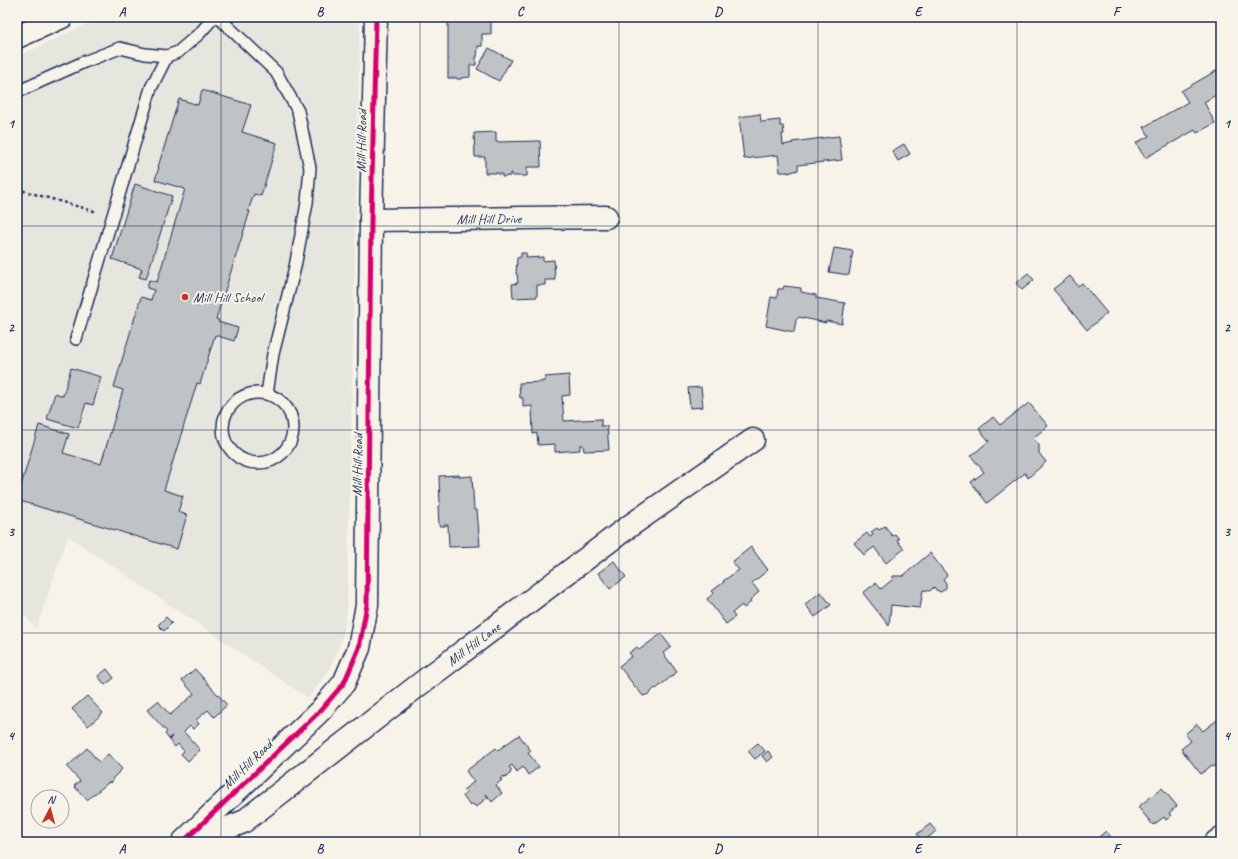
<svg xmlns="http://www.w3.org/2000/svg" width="1238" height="859" font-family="Caveat,sans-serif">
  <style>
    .built { fill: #e6e5de }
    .building { fill: #c0c3c5; stroke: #1b2f5e }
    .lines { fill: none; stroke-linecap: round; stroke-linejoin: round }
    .lane-casing { stroke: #1b2f5e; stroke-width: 14 }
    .street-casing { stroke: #1b2f5e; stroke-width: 25 }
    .path { stroke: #1b2f5e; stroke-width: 2.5; stroke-dasharray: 3 3; stroke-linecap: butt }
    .lane { stroke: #f7f3e8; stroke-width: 11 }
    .street { stroke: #f7f3e8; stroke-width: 22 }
    .cycleway-casing { stroke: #f7f3e8; stroke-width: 8 }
    .cycleway { stroke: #d6006c; stroke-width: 5 }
    .grid { fill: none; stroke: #1b2f5e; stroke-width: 1; stroke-opacity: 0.55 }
    .poi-dot { fill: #c8321e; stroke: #f7f3e8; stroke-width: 1.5 }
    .labels { text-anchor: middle; stroke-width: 4; stroke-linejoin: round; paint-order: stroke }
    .street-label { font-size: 14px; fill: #1b2f5e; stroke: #f7f3e8 }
    .poi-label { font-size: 14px; fill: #1b2f5e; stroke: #f7f3e8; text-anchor: start }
    .neatline { fill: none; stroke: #1b2f5e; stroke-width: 1.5 }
    .grid-label { font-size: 13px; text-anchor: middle; font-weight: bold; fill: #1b2f5e }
  </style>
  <rect width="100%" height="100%" fill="#f7f3e8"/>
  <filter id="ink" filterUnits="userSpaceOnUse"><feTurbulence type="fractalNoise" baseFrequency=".025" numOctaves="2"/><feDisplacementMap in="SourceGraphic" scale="8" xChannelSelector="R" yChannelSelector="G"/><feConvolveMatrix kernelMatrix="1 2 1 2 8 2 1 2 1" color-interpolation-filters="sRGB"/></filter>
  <g filter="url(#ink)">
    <polygon class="built" points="102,17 360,17 347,611 343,633 336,655 326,675 308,698 68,536 36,629 17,606 17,57"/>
    <g class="building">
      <polygon points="457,17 461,17 461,18 491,19 491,34 482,34 482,46 478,46 477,57 476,57 476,65 470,65 470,77 461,78 461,79 457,79 457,78 448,78 448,18"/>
      <polygon points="489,48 511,60 499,81 477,69"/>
      <polygon points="1221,68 1221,92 1204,102 1215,123 1197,133 1195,130 1145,158 1136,143 1149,136 1144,127 1188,102 1181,91"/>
      <polygon points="202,90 251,105 242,132 277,143 261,196 254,194 248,211 250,211 216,319 219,320 218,322 238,328 234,341 215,335 200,384 197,383 164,490 183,496 178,512 187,515 177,549 17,500 17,499 39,425 69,434 63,453 101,464 123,390 114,387 122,360 141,297 151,300 154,290 147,288 149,280 157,282 185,189 155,180 159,167 158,167 179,99 198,105"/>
      <polygon points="760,114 761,122 780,120 780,126 783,126 784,134 782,134 783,145 793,143 792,142 839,136 842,160 798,165 798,170 788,173 788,172 780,172 778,155 744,159 739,117"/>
      <polygon points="496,132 496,142 540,141 541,167 527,167 527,176 512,176 512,173 510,173 510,176 502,177 502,174 498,174 498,173 485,173 485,157 475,157 474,133"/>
      <polygon points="904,144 910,154 898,161 892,151"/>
      <polygon points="135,184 172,196 146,279 139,277 142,269 112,259"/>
      <polygon points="834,248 853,251 849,275 829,272"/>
      <polygon points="521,253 526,253 527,258 543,257 543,261 554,260 555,280 545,280 545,285 537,285 537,297 513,298 512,284 518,283 517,274 516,274 517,258 521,257"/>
      <polygon points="1028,273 1034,280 1022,290 1016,283"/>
      <polygon points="1070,276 1078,286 1082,283 1107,313 1087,330 1053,289"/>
      <polygon points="784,286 801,288 801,292 816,295 816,298 845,303 842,324 826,321 826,323 799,317 796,320 794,332 766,326 771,297 777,298 778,289 783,289"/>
      <polygon points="71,368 101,377 93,405 86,403 78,428 47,419 55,393 63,396"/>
      <polygon points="569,375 570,395 562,396 564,421 601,419 601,426 607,426 609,450 584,451 583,445 580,445 580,450 555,452 555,444 538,445 537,433 533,434 532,406 523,407 523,398 520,398 519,383 542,382 542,381 545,381 545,377"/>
      <polygon points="701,387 703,407 690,408 688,388"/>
      <polygon points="1029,403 1048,426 1033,438 1039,445 1039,453 1046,462 1028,478 1025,473 987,503 971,482 984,472 971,456 989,441 979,429 993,417 1000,425"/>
      <polygon points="459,475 460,477 472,476 474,510 477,510 480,546 449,547 448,525 444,525 445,526 439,526 438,506 440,506 439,476"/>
      <polygon points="885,526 892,536 895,534 899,539 897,540 904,549 886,563 874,547 864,555 854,543 867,533 870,537 873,535 871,532 877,528 879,530"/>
      <polygon points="751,547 768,570 752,583 759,592 750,600 751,602 744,608 742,605 732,613 735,617 726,624 707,599 714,593 712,591 724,582 723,581 739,570 732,562"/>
      <polygon points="930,553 947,575 943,579 946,583 946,588 941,592 936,590 934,587 930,591 923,590 920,608 891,605 889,626 863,593 876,583 881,589 893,579 893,576 903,576"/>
      <polygon points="614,561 626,577 610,589 598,573"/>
      <polygon points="821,592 831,605 815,617 805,604"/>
      <polygon points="166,617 172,623 164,631 158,625"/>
      <polygon points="661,634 671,647 663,653 677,672 656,689 655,688 649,694 643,696 636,687 635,688 632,685 633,684 619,666 632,656 629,653 637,647 639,650"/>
      <polygon points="107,669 114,678 105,685 98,676"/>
      <polygon points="195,669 227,705 214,717 208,710 196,720 199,724 193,729 190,726 184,732 200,750 188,761 181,754 184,751 178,744 175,747 169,740 172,737 171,736 169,739 165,734 167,732 147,710 158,701 170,715 194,694 182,680"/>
      <polygon points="87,696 103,713 88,726 72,709"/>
      <polygon points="1217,720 1221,726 1221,764 1220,762 1213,767 1212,765 1201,774 1181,749 1191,741 1185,734 1197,724 1203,731"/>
      <polygon points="519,735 531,751 528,753 539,767 528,775 523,767 517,772 512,765 509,767 512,770 510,772 511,773 505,778 504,776 500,779 502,780 496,785 502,793 492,802 486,794 488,797 476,807 473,804 470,806 463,796 466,793 463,790 474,782 466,771 496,748 498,750"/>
      <polygon points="758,743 765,751 755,759 748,751"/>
      <polygon points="87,748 99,762 108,754 122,769 112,779 114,780 110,783 109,782 87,800 74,786 80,781 67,767"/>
      <polygon points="768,751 773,757 767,762 762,756"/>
      <polygon points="1162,788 1177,806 1169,813 1171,816 1166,820 1164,817 1153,825 1138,807"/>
      <polygon points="930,824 936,831 923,842 917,834"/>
      <polygon points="1106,831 1115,842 1093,842"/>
    </g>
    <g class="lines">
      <g class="lane-casing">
        <g id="lane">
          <polyline points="218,17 276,72 298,111 310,168 307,203 295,267 273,354 267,394"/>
          <polyline points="17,92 84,62 120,48 145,54 167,56 178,52 200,33 214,17"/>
          <polyline points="76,339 151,88 167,56"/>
          <circle cx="258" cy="428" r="35"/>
        </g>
      </g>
      <g class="street-casing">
        <g id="street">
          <polyline points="17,37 62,17"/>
          <path id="s1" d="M371,220l235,-3"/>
          <polyline points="183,842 321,710 344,683 359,648 367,605 371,220 376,17"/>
          <path id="s2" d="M192,842l51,-20 177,-138 204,-154 129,-90"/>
          <polyline points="1216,842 1221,838"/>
        </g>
      </g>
      <polyline class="path" points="17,189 97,212"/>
      <use href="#lane" class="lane"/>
      <use href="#street" class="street"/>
      <g class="cycleway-casing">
        <polyline id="cycleway" points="183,842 321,710 344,683 359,648 367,605 371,220 376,17"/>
      </g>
      <use href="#cycleway" class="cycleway"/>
    </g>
  </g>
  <path class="grid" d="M221,17v825M420,17v825M619,17v825M818,17v825M1017,17v825M17,226h1204M17,430h1204M17,633h1204"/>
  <circle class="poi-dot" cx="185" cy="297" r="4"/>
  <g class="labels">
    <g class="street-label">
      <text transform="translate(361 141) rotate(-89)" y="5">Mill Hill Road</text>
      <text dy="5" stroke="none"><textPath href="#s1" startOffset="118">Mill Hill Drive</textPath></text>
      <text transform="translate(357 465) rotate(-89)" y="5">Mill Hill Road</text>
      <text dy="5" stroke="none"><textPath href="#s2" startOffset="346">Mill Hill Lane</textPath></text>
      <text transform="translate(247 764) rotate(-44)" y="5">Mill Hill Road</text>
    </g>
    <g class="poi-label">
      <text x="193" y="302">Mill Hill School</text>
    </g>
  </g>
  <rect width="1238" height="859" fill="none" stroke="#f7f3e8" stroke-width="44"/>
  <g transform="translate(50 809) rotate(6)"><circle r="19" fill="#f7f3e8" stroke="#9fa5b1"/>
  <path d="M0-3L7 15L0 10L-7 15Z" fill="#c8321e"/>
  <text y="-6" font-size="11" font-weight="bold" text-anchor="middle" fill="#1b2f5e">N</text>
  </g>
  <rect x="22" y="22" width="1194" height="815" class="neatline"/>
  <g class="grid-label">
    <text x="122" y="16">A</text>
    <text x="320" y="16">B</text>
    <text x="520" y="16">C</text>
    <text x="718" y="16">D</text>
    <text x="918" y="16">E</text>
    <text x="1116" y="16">F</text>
    <text x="11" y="128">1</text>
    <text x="1227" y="128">1</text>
    <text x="11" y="332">2</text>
    <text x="1227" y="332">2</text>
    <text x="11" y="536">3</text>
    <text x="1227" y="536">3</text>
    <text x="11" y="740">4</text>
    <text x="1227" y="740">4</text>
    <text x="122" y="853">A</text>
    <text x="320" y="853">B</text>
    <text x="520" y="853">C</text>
    <text x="718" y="853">D</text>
    <text x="918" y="853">E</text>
    <text x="1116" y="853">F</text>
  </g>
</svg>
